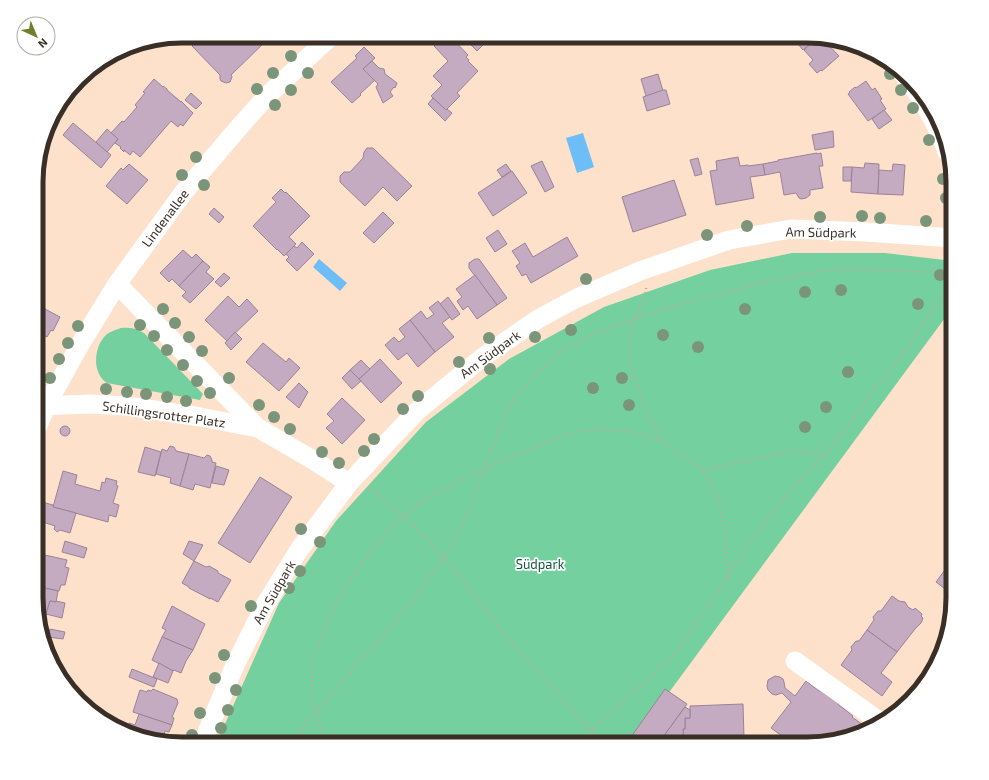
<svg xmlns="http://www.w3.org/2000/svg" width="989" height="780" font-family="'Exo 2',sans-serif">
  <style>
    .green { fill: #74d09e }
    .water { fill: #6dbdf7 }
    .building { fill: #c5abc1; stroke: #9b8297 }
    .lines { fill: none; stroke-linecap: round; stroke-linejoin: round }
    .path { stroke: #c1a998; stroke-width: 2.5; stroke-dasharray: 1 3; stroke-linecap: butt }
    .minor { stroke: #fff; stroke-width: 19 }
    .tree { fill: #7b957a }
    .labels { text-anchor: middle; stroke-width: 3.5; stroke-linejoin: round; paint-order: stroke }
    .street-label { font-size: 13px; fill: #3a2f27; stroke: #fff }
    .park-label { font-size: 13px; fill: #0f5738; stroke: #fff }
    .rim { fill: none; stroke: #3a2f27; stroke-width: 5 }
  </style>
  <rect width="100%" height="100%" fill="#fee1cb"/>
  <g class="green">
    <polygon points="792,253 885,253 953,261 953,307 631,744 218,744 221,733 279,603 336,521 426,422 509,359 604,307 710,270"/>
    <path d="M121,328c9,-1 15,0 23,5l59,61 -3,6 -93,-17c-15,-10 -13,-34 -3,-46 4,-5 11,-7 17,-9z"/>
  </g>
  <g class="water">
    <polygon points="583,133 594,167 577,173 566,138"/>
    <polygon points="319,259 347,283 340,291 313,267"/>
  </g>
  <g class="building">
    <polygon points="202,36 277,36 273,39 268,39 231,75 232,77 230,82 226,83 221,81 220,79 220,75 192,46"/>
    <polygon points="444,36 450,36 468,55 466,57 469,60 468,61 478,71 457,93 460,96 446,110 431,96 442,85 433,76 448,61 434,46"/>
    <polygon points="462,36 492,36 477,51"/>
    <polygon points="791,36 817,36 818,37 803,50"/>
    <polygon points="818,37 822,38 839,56 822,71 821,70 817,73 809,64 813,60 804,50"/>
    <polygon points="364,47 375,58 363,69 375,80 360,94 361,95 352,103 331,82 357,58 355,56"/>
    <polygon points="372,61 379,68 384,69 385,74 397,83 395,88 394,87 390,92 393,96 383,103 376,87 378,84 363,69"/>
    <polygon points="658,74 663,91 646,96 641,79"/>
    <polygon points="154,79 163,87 163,86 167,89 167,90 181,102 181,101 193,113 183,126 180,124 178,127 171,121 140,157 133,151 130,155 124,150 124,152 120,148 121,147 115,143 118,139 111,133 122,121 124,122 137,107 135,105 145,93 143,92"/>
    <polygon points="866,81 872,90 875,88 882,99 880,100 886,109 868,121 848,94 850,93 849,92 855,87 856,88"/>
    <polygon points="663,90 666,90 670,104 647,111 643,97"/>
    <polygon points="191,93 202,103 196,109 185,100"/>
    <polygon points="433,98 446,110 447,109 452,113 445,121 428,104"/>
    <polygon points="884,110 892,120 879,129 872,119"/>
    <polygon points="73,123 111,155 101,168 63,135"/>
    <polygon points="107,129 118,139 107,152 96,142"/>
    <polygon points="833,131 834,147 815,150 812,135"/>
    <polygon points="367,148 373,148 412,186 397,201 383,187 365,206 340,182 340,176 344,172 350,172 363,158 364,152"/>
    <polygon points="817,153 817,154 821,153 823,166 819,166 823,188 810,190 810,195 806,198 801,199 799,198 796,193 784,195 780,172 765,175 763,164 778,161 778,160"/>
    <polygon points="738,157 740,166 748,165 748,166 763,164 765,175 750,177 754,198 716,205 710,171 717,170 716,161"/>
    <polygon points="698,158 702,174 695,176 690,160"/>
    <polygon points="542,161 554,187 545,192 531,166"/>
    <polygon points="865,163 879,164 878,194 851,192 852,167 864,168"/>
    <polygon points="129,164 148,180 127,204 106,186 121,168 123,170"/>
    <polygon points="506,164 511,171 502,177 497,170"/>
    <polygon points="893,164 905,165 903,195 878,194 879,170 892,171"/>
    <polygon points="843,167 852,167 851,181 843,181"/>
    <polygon points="512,171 527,193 493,216 478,193"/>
    <polygon points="674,180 686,215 633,232 622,197"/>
    <polygon points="281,189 285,193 286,192 310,216 289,237 296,244 284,256 277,249 277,250 253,226 276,202 272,198"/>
    <polygon points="214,208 224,217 219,223 209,214"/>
    <polygon points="383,212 394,223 374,243 363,233"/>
    <polygon points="498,230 507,244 495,252 486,238"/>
    <polygon points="567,237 578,256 531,283 526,274 522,276 516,266 520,263 512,251 525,243 533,257"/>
    <polygon points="302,242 314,254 297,271 286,260 289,257 286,254 294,246 297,248"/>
    <polygon points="183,250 192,258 196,254 203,261 179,286 172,279 169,282 160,273"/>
    <polygon points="475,259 479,259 507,298 497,305 469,268 469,263"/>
    <polygon points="203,261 210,267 206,272 214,279 190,303 182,296 186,292 179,286"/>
    <polygon points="224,273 230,278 221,287 215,282"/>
    <polygon points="475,275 497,305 477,319 468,306 463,310 457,301 462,297 456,289"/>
    <polygon points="228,296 239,307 247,299 258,311 227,341 205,320"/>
    <polygon points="448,297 460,314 452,320 440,304"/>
    <polygon points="438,301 450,317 442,323 454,337 435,352 410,320 421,311 427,319 434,314 429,308"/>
    <polygon points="45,309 60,317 53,331 51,330 47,337 37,332 40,325 38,323"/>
    <polygon points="410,320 435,352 418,367 407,353 398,360 385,345 394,337 399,342 405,337 399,329"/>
    <polygon points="37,332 45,336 37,353"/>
    <polygon points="235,332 242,339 231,350 225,343"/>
    <polygon points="263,343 286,362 289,358 300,368 279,391 246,362"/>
    <polygon points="380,359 402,383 381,403 359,379"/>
    <polygon points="361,360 370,369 359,379 350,370"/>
    <polygon points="350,370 361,381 352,389 342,378"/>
    <polygon points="299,383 308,392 299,408 286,397"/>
    <polygon points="342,398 365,420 342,444 326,428 334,421 327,414"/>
    <circle cx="65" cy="431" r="5"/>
    <polygon points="170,446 174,447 176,451 189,454 180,486 170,483 171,478 156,474 162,449 167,451"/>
    <polygon points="145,447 161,452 155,476 138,472"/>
    <polygon points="189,454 204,458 207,455 210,456 212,460 212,462 216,463 210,488 195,484 193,490 180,486"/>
    <polygon points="216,466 229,470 224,485 212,483"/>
    <polygon points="63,471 77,475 75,484 100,491 102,482 105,483 106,478 117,481 116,485 118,486 113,503 119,505 116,517 109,515 108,522 53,507"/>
    <polygon points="260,477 292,497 250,563 218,543"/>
    <polygon points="42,502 53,505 53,507 76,513 70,533 60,530 57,532 54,529 55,526 37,520"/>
    <polygon points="65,541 87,548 84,558 62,552"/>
    <polygon points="189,541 203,545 194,561 183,554"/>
    <polygon points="36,553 67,560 65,567 69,568 65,585 61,585 59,591 36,586"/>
    <polygon points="953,559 953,595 936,582"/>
    <polygon points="194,561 206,567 209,566 218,571 218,573 231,580 218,602 210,598 210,599 189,588 189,587 182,583"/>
    <polygon points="36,586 58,591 56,602 50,601 46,614 37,612 36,608"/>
    <polygon points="892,596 899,601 905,602 908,607 913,610 915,608 922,614 921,616 923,618 921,623 915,629 897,652 867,630 874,620 873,617 878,611 881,611"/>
    <polygon points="50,601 56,602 56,601 65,603 62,618 46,614"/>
    <polygon points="172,606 205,624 193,650 162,637 166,630 162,628"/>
    <polygon points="50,629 65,632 63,639 48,637"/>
    <polygon points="867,630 897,652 881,673 892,682 882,696 841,665 852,650 851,647 856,641 859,641"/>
    <polygon points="162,637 193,650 186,661 181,673 174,670 173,671 152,660"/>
    <polygon points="45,641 52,643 50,658"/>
    <polygon points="159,663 173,671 168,683 153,677"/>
    <polygon points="132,669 157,679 154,687 129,677"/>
    <polygon points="775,676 780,677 783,679 784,682 785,688 795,696 806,681 819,691 822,690 838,702 839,705 853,716 852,717 866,727 862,733 807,744 793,744 771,728 791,702 782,693 776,695 772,694 768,690 767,686 768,680"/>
    <polygon points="153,689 177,699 178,703 172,717 174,718 172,725 133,712 140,690 147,692 148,690 151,691"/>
    <polygon points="665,689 687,704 658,744 641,744 631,737"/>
    <polygon points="743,704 744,738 692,741 692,744 684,744 683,729 685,729 685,718 690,718 690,706"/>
    <polygon points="685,707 690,710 690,718 685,718 685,729 683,729 684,744 658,744"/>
    <polygon points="139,714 172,725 169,732 165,731 163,738 165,739 164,742 125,732 129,723 135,725"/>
  </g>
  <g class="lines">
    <g class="path">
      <path d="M646,288c-1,15 -12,29 -16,43 -2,6 -1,13 -1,19 2,33 19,61 32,90"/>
      <polyline points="703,470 793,451 805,451 825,455"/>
      <polyline points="369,488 373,490 410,522 435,547 521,654 604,744"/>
      <path d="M290,744l26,-33c-2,-7 -4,-14 -4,-21 -2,-11 0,-25 3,-36 2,-9 7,-17 10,-26 21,-48 54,-95 97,-126 19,-14 40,-23 62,-33l27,-66 27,-31 22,-20 26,-15 59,-22 36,-11 88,-23 53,-10 17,-2 93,3 21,-4"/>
      <polyline points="325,744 316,711 412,602 444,558 455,540 469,511 484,469 561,436 576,432 600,429 614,430 640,433 661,440 703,470 715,490 725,525 728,578"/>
      <polyline points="579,744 592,730 670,659 680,648 758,531 796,484 825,455 910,344 953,280"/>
    </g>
    <g class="minor">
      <path d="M901,71c19,24 36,52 46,81"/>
      <polyline points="117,284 258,428"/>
      <polyline points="37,406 90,404 127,406 200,417 258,428 313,460 349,483"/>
      <polyline points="37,428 46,406 78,348 117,284 183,193 241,125 267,96 331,36"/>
      <polyline points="795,661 879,721"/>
      <polyline points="202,744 235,665 265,605 299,550 349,483 417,411 483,357 538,319 577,298 640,271 729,240 791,229 866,232 953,238"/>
    </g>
  </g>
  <g class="tree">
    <circle cx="291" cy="56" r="6"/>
    <circle cx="273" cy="73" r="6"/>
    <circle cx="308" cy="73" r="6"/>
    <circle cx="890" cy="74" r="6"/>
    <circle cx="257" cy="89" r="6"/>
    <circle cx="291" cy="90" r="6"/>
    <circle cx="901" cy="90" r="6"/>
    <circle cx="275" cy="105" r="6"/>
    <circle cx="913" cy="108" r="6"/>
    <circle cx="929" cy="140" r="6"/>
    <circle cx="196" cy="157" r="6"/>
    <circle cx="182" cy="175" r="6"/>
    <circle cx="943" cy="179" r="6"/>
    <circle cx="204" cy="185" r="6"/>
    <circle cx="946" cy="198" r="6"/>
    <circle cx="862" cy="216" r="6"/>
    <circle cx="820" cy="217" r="6"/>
    <circle cx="880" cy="218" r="6"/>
    <circle cx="926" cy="221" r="6"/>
    <circle cx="747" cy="226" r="6"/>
    <circle cx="707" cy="235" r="6"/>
    <circle cx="940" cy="275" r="6"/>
    <circle cx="586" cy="279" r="6"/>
    <circle cx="841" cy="290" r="6"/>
    <circle cx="805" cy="292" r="6"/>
    <circle cx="918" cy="304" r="6"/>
    <circle cx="163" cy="309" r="6"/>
    <circle cx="745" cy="309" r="6"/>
    <circle cx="175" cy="323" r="6"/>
    <circle cx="140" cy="325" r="6"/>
    <circle cx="78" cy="326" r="6"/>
    <circle cx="571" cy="330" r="6"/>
    <circle cx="663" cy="335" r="6"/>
    <circle cx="154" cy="336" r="6"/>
    <circle cx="189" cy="337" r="6"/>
    <circle cx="535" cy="337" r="6"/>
    <circle cx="489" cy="338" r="6"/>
    <circle cx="68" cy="343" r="6"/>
    <circle cx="698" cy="347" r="6"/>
    <circle cx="167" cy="350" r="6"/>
    <circle cx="202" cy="351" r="6"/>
    <circle cx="59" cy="359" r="6"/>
    <circle cx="459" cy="362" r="6"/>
    <circle cx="183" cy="365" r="6"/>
    <circle cx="490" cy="369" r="6"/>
    <circle cx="848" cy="372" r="6"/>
    <circle cx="50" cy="378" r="6"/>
    <circle cx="229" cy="378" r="6"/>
    <circle cx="622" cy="378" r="6"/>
    <circle cx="197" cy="381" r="6"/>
    <circle cx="593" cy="388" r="6"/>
    <circle cx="106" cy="389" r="6"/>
    <circle cx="127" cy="392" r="6"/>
    <circle cx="210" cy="393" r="6"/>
    <circle cx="146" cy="394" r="6"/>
    <circle cx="418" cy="396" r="6"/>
    <circle cx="167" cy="397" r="6"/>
    <circle cx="186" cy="401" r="6"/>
    <circle cx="259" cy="405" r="6"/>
    <circle cx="629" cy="405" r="6"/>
    <circle cx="826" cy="407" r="6"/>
    <circle cx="403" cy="409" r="6"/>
    <circle cx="274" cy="417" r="6"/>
    <circle cx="805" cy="427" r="6"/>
    <circle cx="290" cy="429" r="6"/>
    <circle cx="374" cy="439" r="6"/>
    <circle cx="364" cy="451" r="6"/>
    <circle cx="322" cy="452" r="6"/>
    <circle cx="339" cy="463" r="6"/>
    <circle cx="301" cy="529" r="6"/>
    <circle cx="320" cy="542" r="6"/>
    <circle cx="300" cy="571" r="6"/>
    <circle cx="289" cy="588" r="6"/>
    <circle cx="251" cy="606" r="6"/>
    <circle cx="224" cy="655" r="6"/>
    <circle cx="215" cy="678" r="6"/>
    <circle cx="236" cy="690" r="6"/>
    <circle cx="228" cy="710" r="6"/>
    <circle cx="200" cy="713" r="6"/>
    <circle cx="221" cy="728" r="6"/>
    <circle cx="192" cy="735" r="6"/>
  </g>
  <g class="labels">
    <g class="street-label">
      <text transform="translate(165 218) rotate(-53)" y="5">Lindenallee</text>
      <text transform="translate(821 232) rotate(1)" y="5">Am Südpark</text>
      <text transform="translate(490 354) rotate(-36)" y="5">Am Südpark</text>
      <text transform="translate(164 414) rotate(8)" y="5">Schillingsrotter Platz</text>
      <text transform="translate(274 592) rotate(-60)" y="5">Am Südpark</text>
    </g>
    <g class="park-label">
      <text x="540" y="569">Südpark</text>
    </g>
  </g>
  <path d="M0 0H989V780H0ZM182 43H807A139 139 0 0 1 946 182V598A139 139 0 0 1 807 737H182A139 139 0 0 1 43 598V182A139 139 0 0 1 182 43Z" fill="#fff" fill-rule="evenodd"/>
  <path class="rim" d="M182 43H807A139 139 0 0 1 946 182V598A139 139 0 0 1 807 737H182A139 139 0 0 1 43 598V182A139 139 0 0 1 182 43Z"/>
  <g transform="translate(36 36) rotate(136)"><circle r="19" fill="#ffffff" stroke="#b0aca9"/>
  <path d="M0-3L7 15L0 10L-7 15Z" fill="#6f7f2e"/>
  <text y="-6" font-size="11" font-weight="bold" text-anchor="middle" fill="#3a2f27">N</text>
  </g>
</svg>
